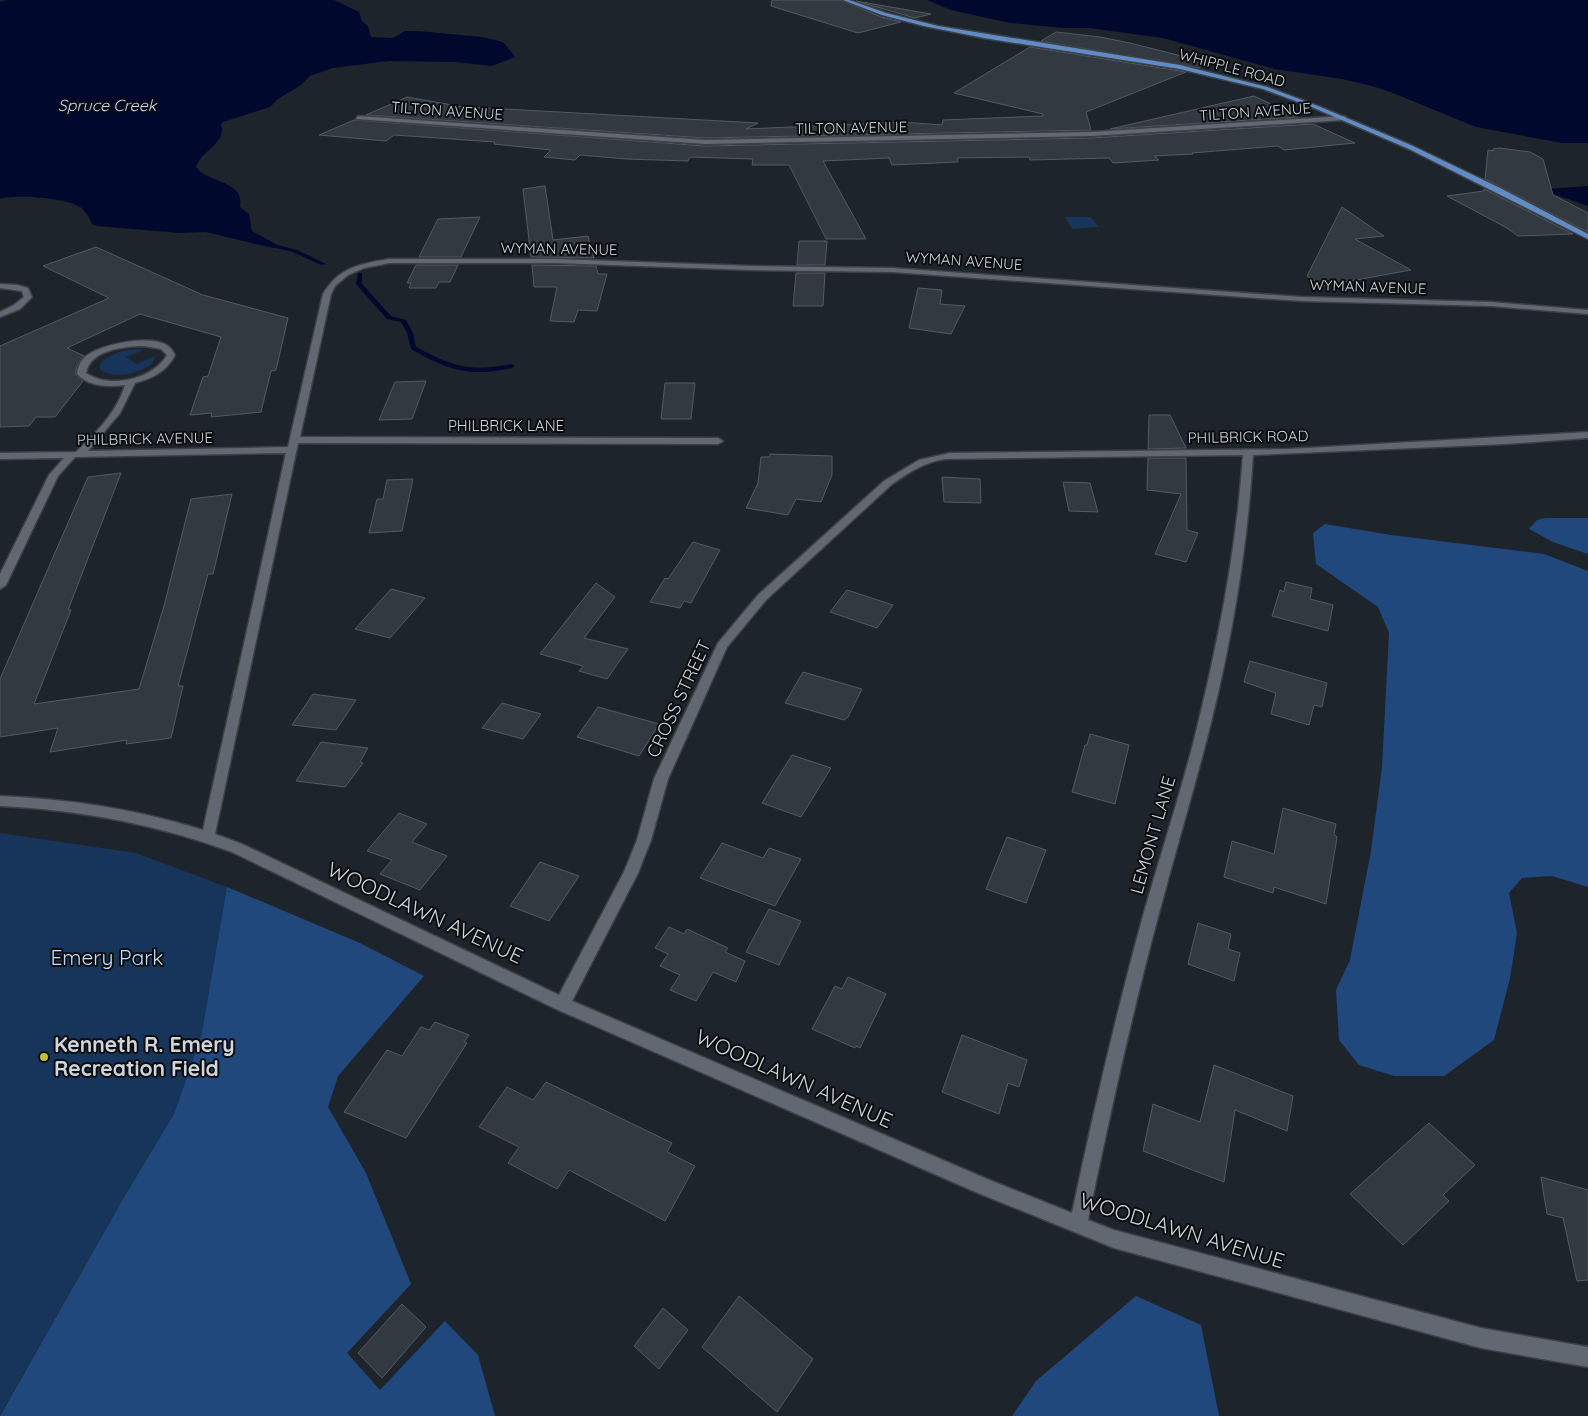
<svg xmlns="http://www.w3.org/2000/svg" width="1588" height="1416" font-family="Quicksand,sans-serif">
  <style>
    .green { fill: #17345a }
    .forest { fill: #21487c }
    .water { fill: #00082d }
    .lines { fill: none; stroke-linecap: round; stroke-linejoin: round }
    .stream { fill: #00082d; fill-rule: evenodd }
    .building { fill: #333940; stroke: #545a62 }
    .minor-casing { stroke: #3c4146; stroke-width: 3 }
    .major-casing { stroke: #3c4146; stroke-width: 3 }
    .minor { fill: #626871; fill-rule: evenodd }
    .major { fill: #608bc5; fill-rule: evenodd }
    .poi-dot { fill: #c3bd3e; stroke: #0a0d10; stroke-width: 2 }
    .labels { text-anchor: middle; stroke-width: 4; stroke-linejoin: round; paint-order: stroke }
    .far-street-label { font-size: 15px; fill: #d1d4d9; stroke: #0a0d10 }
    .far-water-label { font-size: 16px; font-style: italic; fill: #c6defe; stroke: #0a0d10 }
    .street-label { font-size: 18px; fill: #d1d4d9; stroke: #0a0d10 }
    .near-street-label { font-size: 21px; fill: #d1d4d9; stroke: #0a0d10 }
    .near-park-label { font-size: 21px; fill: #c6ddfe; stroke: #0a0d10 }
    .near-poi-label { font-size: 21px; font-weight: bold; fill: #d1d4d9; stroke: #0a0d10; text-anchor: start }
  </style>
  <rect width="100%" height="100%" fill="#1e242b"/>
  <g class="green">
    <polygon points="1065,217 1090,217 1099,227 1072,229"/>
    <path d="M137,349l7,1 -18,7 11,7 18,-8 -3,8c-14,10 -37,15 -52,6v-6c9,-11 24,-14 37,-15z"/>
    <polygon points="0,833 136,853 227,887 201,1037 174,1114 123,1199 0,1415"/>
  </g>
  <g class="forest">
    <polygon points="1546,518 1588,518 1588,554 1553,542 1529,529 1537,520"/>
    <polygon points="1325,524 1391,535 1544,554 1588,571 1588,887 1552,876 1522,878 1509,893 1517,933 1510,978 1494,1040 1444,1076 1394,1076 1359,1065 1339,1040 1336,990 1350,960 1371,851 1382,767 1389,633 1378,607 1316,564 1313,533"/>
    <polygon points="227,887 360,943 424,976 338,1076 328,1107 366,1173 411,1284 347,1353 380,1390 445,1321 478,1355 495,1416 0,1416 123,1199 174,1114 201,1037"/>
    <polygon points="1136,1296 1201,1325 1219,1416 1012,1416 1036,1381"/>
  </g>
  <g class="water">
    <path d="M7,0h327l25,12 3,9 6,5 3,11 22,1 12,-7h13l63,6 15,3 8,3 11,14 -23,9 -37,-4 -66,-1 -56,7 -23,8 -9,9 -23,14 -8,8 -47,15 -2,2c6,20 -20,26 -25,43 9,14 42,14 44,32 1,3 0,5 0,8l9,7 3,17 27,15 -6,2 -67,-16 -26,1 -83,-7 -5,-2c-3,-7 -7,-15 -14,-18 -14,-8 -62,-12 -78,-7v-197z"/>
    <polygon points="927,0 1588,0 1588,143 1562,143 1476,127 1393,93 1372,86 1342,79 1275,69 1163,38 1090,28 1063,28 1010,23 951,10"/>
    <polygon points="1588,186 1588,206 1548,192 1548,189"/>
  </g>
  <g class="lines">
    <g class="stream">
      <polygon points="265,242 297,250 326,264 321,265 293,252 263,245 263,243"/>
      <path d="M358,273h4v11l29,32 15,4 7,13 3,14c37,20 54,25 96,17l3,2 -3,2c-43,9 -63,3 -101,-19l-4,-16 -6,-11 -14,-3 -31,-35z"/>
    </g>
  </g>
  <g class="building">
    <polygon points="772,0 841,0 881,17 901,22 858,33 771,6"/>
    <polygon points="856,1 931,14 915,18"/>
    <polygon points="1056,32 1100,37 1130,43 1209,63 1198,68 1041,41"/>
    <polygon points="1030,47 1186,72 1086,112 1091,130 705,138 366,115 407,97 452,105 450,106 758,123 746,129 902,122 942,125 943,120 1043,116 1043,114 954,93"/>
    <polygon points="1254,96 1298,117 1110,129"/>
    <polygon points="354,120 705,146 1091,138 1313,124 1355,143 1284,150 1278,146 1192,153 1193,154 1154,156 1159,160 1113,163 1109,158 1030,160 1029,157 957,158 958,162 892,165 889,158 823,161 866,239 826,239 789,165 752,165 753,159 690,157 688,161 626,159 580,155 575,160 544,157 551,150 494,144 495,142 394,135 386,141 319,135"/>
    <polygon points="1499,148 1530,152 1543,159 1553,195 1588,213 1588,232 1485,179 1488,150 1493,151 1493,149"/>
    <polygon points="545,186 553,240 588,236 594,258 531,257 523,189"/>
    <polygon points="1484,189 1573,234 1518,236 1507,228 1447,196 1484,191"/>
    <polygon points="1342,207 1384,236 1355,239 1411,270 1323,286 1307,276"/>
    <polygon points="480,217 461,257 419,257 438,219"/>
    <polygon points="799,241 827,241 825,265 797,265"/>
    <polygon points="96,247 203,295 288,318 276,370 271,371 261,412 211,417 212,413 190,415 203,377 208,376 221,337 140,314 67,348 84,356 78,364 75,374 83,381 55,417 36,417 29,426 0,427 0,346 109,298 43,266"/>
    <polygon points="416,265 458,265 450,282 439,282 436,288 409,288 411,283 407,283"/>
    <polygon points="532,265 596,266 598,274 607,274 597,311 578,310 574,322 550,321 557,287 534,287"/>
    <polygon points="796,273 825,273 823,306 793,306"/>
    <polygon points="918,288 942,290 940,304 965,306 951,334 909,328"/>
    <polygon points="426,381 412,419 379,420 395,382"/>
    <polygon points="665,383 695,383 691,419 661,419"/>
    <polygon points="1149,415 1170,415 1186,448 1148,449"/>
    <polygon points="770,454 832,456 832,475 821,502 796,499 788,515 746,508 758,483 761,457 770,457"/>
    <polygon points="1148,458 1186,458 1187,530 1198,533 1186,562 1155,554 1181,494 1147,490"/>
    <polygon points="121,473 68,610 71,610 34,704 139,689 164,606 191,499 232,494 213,574 208,574 178,686 183,686 171,738 126,744 127,740 50,752 58,728 0,737 0,679 88,477"/>
    <polygon points="942,477 980,479 981,503 944,502"/>
    <polygon points="413,479 402,531 369,533 377,499 383,499 387,480"/>
    <polygon points="1063,482 1090,483 1098,512 1069,511"/>
    <polygon points="693,542 720,550 691,603 684,601 680,608 650,602 665,578 668,579"/>
    <polygon points="1286,582 1312,588 1310,599 1333,605 1328,631 1272,616 1280,590 1284,592"/>
    <polygon points="596,583 615,597 584,638 628,649 607,679 579,671 583,666 540,654"/>
    <polygon points="391,589 425,598 390,638 355,629"/>
    <polygon points="847,590 893,605 877,628 830,612"/>
    <polygon points="1250,661 1327,683 1322,707 1314,705 1309,725 1271,714 1276,693 1244,682"/>
    <polygon points="803,672 862,689 848,717 844,720 785,703"/>
    <polygon points="313,694 356,700 336,730 292,725"/>
    <polygon points="502,703 541,714 523,739 482,728"/>
    <polygon points="598,707 659,724 639,756 577,737"/>
    <polygon points="1090,734 1129,745 1115,804 1072,792 1085,745 1087,745"/>
    <polygon points="321,742 368,748 360,762 363,763 345,787 296,781"/>
    <polygon points="792,755 831,768 801,817 762,803"/>
    <polygon points="1283,808 1336,824 1334,834 1337,837 1326,904 1274,887 1273,893 1224,877 1232,841 1274,854"/>
    <polygon points="399,813 427,824 412,842 447,856 420,890 380,874 392,860 367,851"/>
    <polygon points="1007,837 1046,850 1026,903 986,889"/>
    <polygon points="722,843 763,858 769,848 801,859 775,906 700,878"/>
    <polygon points="540,862 579,876 549,921 510,906"/>
    <polygon points="769,909 801,921 779,965 746,952"/>
    <polygon points="1198,923 1231,934 1228,949 1240,953 1234,981 1188,964"/>
    <polygon points="669,927 684,934 687,929 728,948 725,952 745,961 736,982 713,972 696,1001 670,990 680,975 660,966 668,954 655,948"/>
    <polygon points="848,977 886,994 860,1048 856,1046 855,1048 812,1029 835,986 842,989"/>
    <polygon points="435,1022 469,1035 464,1042 467,1043 406,1138 344,1112 387,1050 402,1056 421,1027 429,1030"/>
    <polygon points="962,1035 1027,1060 1019,1087 1008,1083 999,1114 942,1092"/>
    <polygon points="1214,1065 1293,1096 1287,1131 1235,1110 1224,1182 1143,1151 1153,1104 1200,1122"/>
    <polygon points="546,1082 672,1143 667,1152 695,1166 665,1221 569,1170 557,1189 508,1163 519,1147 479,1127 507,1087 533,1100"/>
    <polygon points="1429,1123 1475,1165 1443,1195 1449,1201 1403,1245 1350,1194"/>
    <polygon points="1541,1177 1588,1190 1588,1280 1577,1281 1563,1218 1547,1214"/>
    <polygon points="739,1296 813,1359 777,1412 702,1347"/>
    <polygon points="402,1304 426,1327 382,1378 358,1353"/>
    <polygon points="663,1308 688,1330 659,1369 634,1346"/>
  </g>
  <g class="lines">
    <g class="minor-casing">
      <g id="minor">
        <polygon points="358,116 705,140 1091,132 1344,116 1347,118 1344,120 1091,136 705,144 356,119"/>
        <path d="M389,259h167l195,7 141,2 410,29 189,5 97,8v4l-97,-8 -189,-5 -410,-29 -141,-2 -195,-7h-167l-25,5 -16,7 -13,11 -4,8 -31,143 418,1 5,3 -5,3 -420,-1 -83,391 27,10 317,151 65,-123 13,-32 17,-61 64,-136 40,-48 126,-114 35,-21 31,-7 339,-4 299,-17v6l-82,6 -253,11c-6,99 -23,196 -48,291 -15,57 -32,114 -47,171 -27,100 -49,201 -70,303l26,10 367,98 107,19v20l-107,-19 -367,-100 -136,-55 -422,-184 -324,-157c-76,-28 -152,-42 -232,-46v-10c69,3 136,13 203,34l83,-377 -211,4 -17,19 -52,109 -6,4v-15l49,-99 15,-17 -64,1v-6l76,-1c20,-19 41,-40 49,-67 -16,2 -36,2 -48,-11 1,-7 3,-12 8,-17 15,-13 66,-23 83,-11 3,2 5,6 7,9 -9,17 -22,23 -40,28l-15,30 -32,38 200,-4 35,-153c16,-27 37,-30 66,-35zM144,346l17,3 6,6c-14,25 -58,34 -81,18 4,-23 38,-27 58,-27zM1243,455c-7,99 -26,193 -50,289 -15,58 -34,115 -50,172 -27,98 -50,198 -71,297l-85,-34 -415,-178 66,-128 13,-33 17,-61 59,-132 39,-47 125,-115c17,-12 33,-23 54,-26z"/>
        <polygon points="0,284 17,285 28,288 32,297 20,309 0,317 0,312 14,305 24,297 22,291 0,288"/>
      </g>
    </g>
    <g class="major-casing">
      <polygon id="major" points="843,0 849,0 886,13 938,26 1180,65 1267,87 1318,106 1413,146 1502,189 1588,234 1588,239 1409,149 1314,108 1263,89 1180,69 984,38 924,26 882,15"/>
    </g>
    <use href="#minor" class="minor"/>
    <use href="#major" class="major"/>
  </g>
  <circle class="poi-dot" cx="44" cy="1057" r="5"/>
  <g class="labels">
    <g class="far-street-label">
      <text transform="translate(1232 68) rotate(15)" y="5">WHIPPLE ROAD</text>
      <text transform="translate(447 111) rotate(4)" y="5">TILTON AVENUE</text>
      <text transform="translate(1255 112) rotate(-4)" y="5">TILTON AVENUE</text>
      <text transform="translate(851 128) rotate(-1)" y="5">TILTON AVENUE</text>
      <text transform="translate(559 249) rotate(1)" y="5">WYMAN AVENUE</text>
      <text transform="translate(964 261) rotate(4)" y="5">WYMAN AVENUE</text>
      <text transform="translate(1368 287) rotate(2)" y="5">WYMAN AVENUE</text>
      <text x="506" y="431">PHILBRICK LANE</text>
      <text transform="translate(1248 437) rotate(-1)" y="5">PHILBRICK ROAD</text>
      <text transform="translate(145 439) rotate(-1)" y="5">PHILBRICK AVENUE</text>
    </g>
    <g class="far-water-label">
      <text x="107" y="111">Spruce Creek</text>
    </g>
    <g class="street-label">
      <text transform="translate(679 699) rotate(-65)" y="6">CROSS STREET</text>
      <text transform="translate(1153 835) rotate(-74)" y="6">LEMONT LANE</text>
    </g>
    <g class="near-street-label">
      <text transform="translate(425 913) rotate(25)" y="7">WOODLAWN AVENUE</text>
      <text transform="translate(794 1079) rotate(24)" y="7">WOODLAWN AVENUE</text>
      <text transform="translate(1182 1231) rotate(17)" y="7">WOODLAWN AVENUE</text>
    </g>
    <g class="near-park-label">
      <text x="107" y="965">Emery Park</text>
    </g>
    <g class="near-poi-label">
      <text x="54" y="1052">Kenneth R. Emery<tspan x="54" dy="24">Recreation Field</tspan></text>
    </g>
  </g>
</svg>
